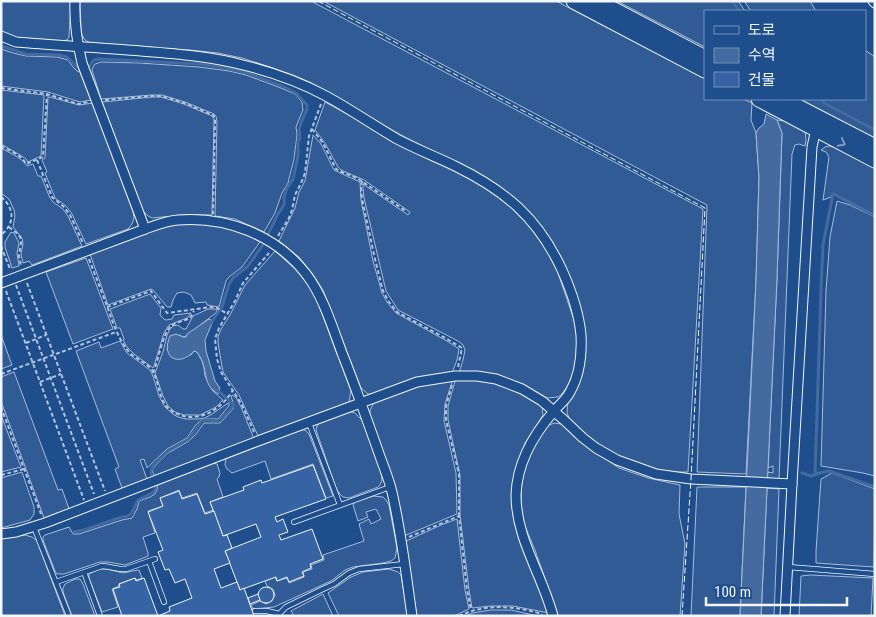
<svg xmlns="http://www.w3.org/2000/svg" width="876" height="617" font-family="'Roboto Condensed','Noto Sans KR',sans-serif">
  <style>
    .built { fill: #305b95; stroke: #a8bbd7 }
    .water { fill: #446ba0; stroke: #a8bbd7 }
    .lines { fill: none; stroke-linecap: round; stroke-linejoin: round }
    .stream { stroke: #446ba0; stroke-width: 3 }
    .building { fill: #3563a3; stroke: #f2f6ff }
    .lane-casing { stroke: #f2f6ff; stroke-width: 6 }
    .street-casing { stroke: #f2f6ff; stroke-width: 11 }
    .highway-casing { stroke: #f2f6ff; stroke-width: 17 }
    .path { stroke: #b3c4dc; stroke-width: 2; stroke-dasharray: 4 2.5; stroke-linecap: butt }
    .lane { stroke: #1f4e8c; stroke-width: 4.5 }
    .street { stroke: #1f4e8c; stroke-width: 9 }
    .highway { stroke: #1f4e8c; stroke-width: 15 }
    .fence { stroke: #f2f6ff; stroke-width: 1; stroke-dasharray: 6 2.5; stroke-linecap: butt }
    .oneway { stroke: #7e9ac0 }
  </style>
  <rect width="100%" height="100%" fill="#1f4e8c"/>
  <g class="built">
    <polygon points="1,1 71,1 69,37 67,40 62,41 27,40 7,35 1,31"/>
    <polygon points="80,1 311,1 703,209 688,472 677,472 657,470 617,457 597,445 570,420 567,413 568,401 583,368 567,271 551,241 538,223 456,163 401,135 326,92 270,67 242,58 218,53 190,50 100,45 90,43 85,40 82,35 81,29"/>
    <polygon points="323,1 556,1 705,79 705,99 743,99 752,103 751,120 756,133 759,178 756,281 746,474 697,472 707,205"/>
    <polygon points="617,1 738,1 745,11 705,11 705,47"/>
    <polygon points="744,1 810,1 816,11 751,11"/>
    <polygon points="1,49 13,53 26,56 57,57 68,60 73,67 77,71 80,72 91,100 80,102 48,92 1,86"/>
    <polygon points="865,50 875,57 875,138 800,99 865,99"/>
    <polygon points="101,62 139,63 199,67 229,71 246,75 281,88 295,94 302,102 303,110 296,127 297,135 294,159 288,183 282,193 275,213 264,232 235,219 215,216 217,122 216,116 214,114 185,102 162,95 152,95 101,99 92,70 93,67 95,64"/>
    <polygon points="1,90 44,95 41,156 28,162 26,159 20,155 1,144"/>
    <polygon points="48,97 50,97 79,105 93,103 133,211 134,218 132,224 128,229 86,244 72,214 66,206 55,198 45,173 47,172 42,160 45,158"/>
    <polygon points="152,97 161,97 184,104 212,116 214,119 212,215 183,215 152,218 148,216 142,210 102,102"/>
    <polygon points="325,102 376,130 469,177 501,197 516,211 530,226 544,245 557,270 574,320 577,336 576,360 573,373 568,385 562,394 558,397 547,398 521,384 459,373 463,360 465,350 463,345 458,341 398,310 386,291 364,198 363,188 363,184 408,215 410,212 364,180 341,170 338,167 325,143 315,130"/>
    <polygon points="777,120 786,121 805,131 806,140 805,146 799,144 795,145 792,154 779,479 767,478 768,472 773,473 773,466 768,468 777,279 782,133"/>
    <polygon points="313,135 321,144 334,170 360,182 361,200 373,261 382,293 387,302 396,313 447,341 459,349 457,360 452,373 375,395 368,394 361,388 323,290 312,273 299,257 279,241 295,208 299,192 305,181"/>
    <polygon points="829,146 834,147 875,167 875,215 833,193 831,197 823,200 829,157 826,152 821,150 825,147"/>
    <polygon points="1,148 16,156 23,161 27,166 33,164 38,176 41,176 50,198 53,202 63,209 68,216 82,246 32,265 29,261 23,263 21,254 23,244 22,238 13,227 15,216 14,210 9,199 1,193"/>
    <polygon points="837,201 850,205 875,217 875,476 863,473 821,466 826,291 830,237"/>
    <polygon points="178,224 196,224 224,226 247,234 260,242 242,267 229,277 226,281 219,307 207,305 206,302 195,303 191,295 184,292 177,293 173,300 171,307 167,307 153,290 151,289 108,305 90,254 162,227"/>
    <polygon points="11,232 14,233 19,243 17,253 19,266 12,268 5,247 5,242"/>
    <polygon points="275,251 296,270 310,287 316,298 351,391 349,402 344,406 259,438 239,395 223,372 218,343 218,337 221,329 230,315 245,285"/>
    <polygon points="86,258 113,329 73,344 46,272"/>
    <polygon points="150,294 161,308 160,315 164,319 166,320 172,319 174,315 191,313 187,318 169,325 164,333 154,366 153,368 134,354 127,347 123,340 124,339 120,328 117,328 110,309"/>
    <polygon points="208,309 215,309 217,310 217,312 186,336 183,337 180,335 169,340 167,350 191,355 194,351 197,352 202,361 204,368 205,376 212,390 223,400 216,407 200,415 184,415 175,412 168,406 163,396 155,373 163,352 167,335 170,329 173,326 178,325 183,329 186,329 193,316"/>
    <polygon points="1,335 12,365 1,369"/>
    <polygon points="120,341 127,353 150,370 153,376 159,396 165,407 173,414 178,417 186,419 198,419 205,418 212,414 228,403 229,403 229,406 218,419 203,419 200,421 195,426 187,438 167,449 147,468 144,459 140,460 147,479 122,488 115,469 119,467 76,351 99,342 101,348"/>
    <polygon points="14,372 58,490 62,489 69,509 44,518 1,401 1,377"/>
    <polygon points="476,377 521,391 537,402 542,407 543,415 525,443 518,461 514,485 513,515 517,532 549,613 513,606 491,606 472,608 469,590 460,515 460,475 448,420 448,406 456,378"/>
    <polygon points="453,379 445,404 444,421 456,473 457,514 404,536 395,486 370,415 370,411 372,406 375,401 416,386"/>
    <polygon points="232,395 236,397 242,409 254,439 155,476 153,473 152,470 155,466 168,453 189,441 196,434 204,423 220,423 233,409 233,402 231,397"/>
    <polygon points="349,411 355,413 362,420 381,472 382,480 380,485 378,487 349,498 343,497 339,493 336,488 316,430 317,426 320,421"/>
    <polygon points="1,415 21,467 1,472"/>
    <polygon points="554,423 561,424 597,453 619,468 648,478 680,485 679,514 685,544 680,616 558,616 535,550 522,519 521,497 522,479 528,456 543,428"/>
    <polygon points="298,429 305,430 309,434 333,496 326,498 313,464 271,479 265,461 232,473 227,469 225,465 226,457"/>
    <polygon points="211,463 217,464 220,473 219,477 217,479 223,497 210,502 213,510 205,513 197,493 182,498 179,490 160,498 163,506 148,511 155,533 143,537 148,553 148,556 146,557 125,565 108,562 100,562 64,574 57,574 55,571 43,540 43,537 45,535 69,527 73,534 79,534 122,520 132,518 137,509 139,501 150,497 155,494 157,490 158,483"/>
    <polygon points="22,472 34,507 34,514 30,520 1,528 1,478"/>
    <polygon points="832,473 875,489 874,567 816,563 816,551 821,479"/>
    <polygon points="697,487 746,487 740,616 691,616"/>
    <polygon points="767,488 779,489 774,616 761,616"/>
    <polygon points="373,496 383,497 386,500 389,505 397,548 395,558 391,561 383,563 353,567 345,570 331,581 274,607 253,609 251,605 260,601 266,604 272,601 275,595 273,589 267,586 265,581 275,577 277,581 287,578 289,583 304,577 303,572 312,569 311,565 324,560 323,555 364,541 359,524 369,519 371,524 381,519 376,509 366,512 368,517 358,521 353,505 355,502"/>
    <polygon points="457,519 465,590 469,609 454,616 417,616 404,542 441,525"/>
    <polygon points="26,535 28,536 32,537 37,541 65,616 1,616 1,538"/>
    <polygon points="100,569 107,569 123,573 138,570 139,570 142,578 137,580 135,578 119,584 119,586 112,589 118,607 102,612 89,578 89,574"/>
    <polygon points="389,569 398,572 401,575 408,616 339,616 328,593 351,577 363,572"/>
    <polygon points="810,575 873,578 871,616 799,616 801,576"/>
    <polygon points="75,579 80,579 83,584 95,616 72,616 63,592 63,588 65,584"/>
    <polygon points="323,594 333,616 294,616 291,611"/>
    <polygon points="491,610 511,610 538,616 465,616 472,613"/>
  </g>
  <g class="water">
    <polygon points="766,114 777,120 782,133 777,279 761,616 740,616 756,281 759,178 756,133 758,129 764,124"/>
    <path d="M209,319l4,2 -8,19 1,11 9,30 5,7 -2,6c-12,-8 -11,-14 -14,-27 -1,-6 -4,-10 -7,-15l-3,-1c-14,16 -34,8 -24,-15l6,-2 7,3h3l1,-3z"/>
  </g>
  <g class="lines">
    <g class="stream">
      <polyline points="732,1 739,11"/>
      <polyline points="1,46 26,54 58,55 67,57 79,69 89,67 94,60 99,59 199,64 230,69 247,73 282,86 296,93 307,105 307,109 301,123 299,130 300,138 298,142 298,156 293,179 287,188 284,197 284,205 278,214 262,246 248,266 233,278 229,284 222,307 210,324"/>
      <polyline points="822,99 824,103 875,130"/>
      <polyline points="802,473 811,476 819,473 829,471 875,487"/>
      <polyline points="815,475 821,290 823,245 833,194 875,216"/>
      <path d="M74,532l10,-2 38,-13c13,-1 10,-8 16,-17l16,-8 2,-6 -5,-13v-3l2,-4 16,-16 20,-11 12,-17 3,-2 14,1 13,-12 2,-4 -1,-2 -16,-14"/>
    </g>
  </g>
  <g class="building">
    <polygon points="313,465 326,499 275,517 277,522 283,519 288,532 279,535 281,540 312,529 323,559 310,564 311,568 302,572 304,576 289,582 287,577 277,581 276,577 240,590 225,551 261,537 256,524 223,536 210,502 244,490 243,487 261,480 262,483"/>
    <polygon points="179,491 182,499 197,494 205,514 214,511 223,536 227,535 232,548 225,551 230,563 214,569 221,588 237,582 240,590 244,588 254,616 158,616 170,611 169,607 192,598 185,579 175,583 169,569 165,570 158,552 163,550 148,512 163,506 160,498"/>
    <polygon points="135,578 136,581 144,578 158,616 122,616 113,589 120,587 119,584"/>
    <circle cx="266" cy="595" r="8"/>
    <polygon points="258,594 260,600 250,604 248,598"/>
  </g>
  <g class="lines">
    <g class="lane-casing">
      <g id="lane">
        <polyline points="309,423 340,505"/>
        <polyline points="294,522 390,487"/>
        <polyline points="34,527 69,616"/>
        <polyline points="149,561 164,602"/>
        <polyline points="788,567 875,574"/>
        <polyline points="84,572 100,616"/>
        <path d="M56,582l46,-16c8,0 16,4 24,3l29,-10"/>
        <polyline points="255,611 267,611 279,614"/>
        <polyline points="277,616 286,607 323,589 334,584 349,573 359,569 404,564"/>
      </g>
    </g>
    <g class="street-casing">
      <g id="street">
        <path d="M75,1c-1,22 2,41 7,62l63,166"/>
        <polyline points="873,1 875,3"/>
        <path d="M1,36l15,6 13,1c37,3 75,5 112,8 35,3 69,5 102,14 29,7 57,17 83,31 24,13 47,29 71,43 19,10 39,18 58,27 51,25 83,52 107,104 9,20 17,43 19,65 1,20 -1,40 -11,57 -4,8 -11,13 -16,19 -20,23 -37,52 -38,84 0,44 26,79 37,121"/>
        <path d="M1,283l144,-54c11,-4 21,-8 33,-9 48,-4 98,15 128,54 17,22 26,52 36,79 12,30 23,61 34,92 5,15 11,29 15,43 10,41 15,86 21,128"/>
        <polyline points="1,534 16,532 45,523 258,441 417,382 455,376 477,376 496,379 522,389 542,401 564,420 583,438 596,448 617,460 656,474 691,479 792,484"/>
        <polyline points="785,616 792,484 812,147 816,129"/>
      </g>
    </g>
    <g class="highway-casing">
      <g id="highway">
        <polyline points="574,1 705,70"/>
        <polyline points="597,1 705,58"/>
        <polyline points="759,99 875,160"/>
        <polyline points="782,99 875,147"/>
      </g>
    </g>
    <g class="path">
      <polyline points="1,88 47,94 75,103 79,104 88,102"/>
      <polyline points="105,100 152,96 162,96 184,103 213,115 215,118 215,123 213,214"/>
      <polyline points="312,129 323,143 336,169 339,171 357,178 407,212"/>
      <path d="M1,146c9,5 21,9 25,18l17,-7 4,-63"/>
      <polyline points="37,160 52,197 64,207 70,215 83,243"/>
      <polyline points="362,181 361,189 362,199 375,259 383,291 389,302 397,312 447,339 462,348 458,367"/>
      <path d="M1,197c14,11 14,27 0,38"/>
      <polyline points="9,227 18,234 20,237 21,242 19,256 21,266"/>
      <polyline points="278,236 289,218 292,210 295,195 302,181 305,173 309,136 321,104"/>
      <polyline points="1,246 10,269"/>
      <path d="M89,259c6,16 12,31 18,47 5,14 10,30 19,42 6,10 19,13 26,22 7,10 6,25 14,36 6,7 14,10 24,11 19,0 33,-11 43,-27"/>
      <polyline points="27,283 105,491"/>
      <polyline points="16,285 94,494"/>
      <polyline points="6,291 84,500"/>
      <polyline points="107,307 151,291 167,313 211,307 217,308 228,314"/>
      <polyline points="26,343 46,335"/>
      <path d="M153,373c5,-11 10,-41 18,-47 5,-4 13,-5 19,-8l4,-7"/>
      <polyline points="1,374 116,332"/>
      <polyline points="40,382 61,374"/>
      <polyline points="452,385 446,406 446,420 459,474 459,516"/>
      <polyline points="1,407 41,514"/>
      <polyline points="254,432 242,405 221,372 217,359 215,339 219,328 235,301 243,283 269,253"/>
      <polyline points="1,475 24,469"/>
      <polyline points="409,537 459,516 467,590 471,610"/>
      <path d="M459,616c27,-13 56,-10 83,-2"/>
    </g>
    <use href="#lane" class="lane"/>
    <use href="#street" class="street"/>
    <use href="#highway" class="highway"/>
    <polyline class="fence" points="318,1 705,208 691,479 682,616"/>
  </g>
  <defs><path id="oneway-chevron" d="M-2-3.5L2.5 0L-2 3.5" fill="none" stroke-width="1.6" stroke-linecap="round" stroke-linejoin="round" transform="scale(1.25)"/></defs>
  <use class="oneway" href="#oneway-chevron" transform="translate(842 143) rotate(28)"/>
  <rect width="876" height="617" fill="none" stroke="#f2f6ff" stroke-width="5"/>
  <rect x="704" y="10" width="162" height="90" fill="#1f4e8c" stroke="#7391ba"/>
  <rect x="714" y="26" width="25" height="8" fill="#1f4e8c" stroke="#7391ba"/>
  <text x="748" y="35" font-size="15" fill="#f2f6ff">도로</text>
  <rect x="714" y="48" width="25" height="15" fill="#446ba0" stroke="#7391ba"/>
  <text x="748" y="60" font-size="15" fill="#f2f6ff">수역</text>
  <rect x="714" y="72" width="25" height="15" fill="#3563a3" stroke="#7391ba"/>
  <text x="748" y="85" font-size="15" fill="#f2f6ff">건물</text>
  <path d="M706 597v8h141v-8" fill="none" stroke="#f2f6ff" stroke-width="2.5"/>
  <text x="714" y="597" font-size="15" fill="#f2f6ff" stroke="#1f4e8c" stroke-width="4" paint-order="stroke">100 m</text>
</svg>
